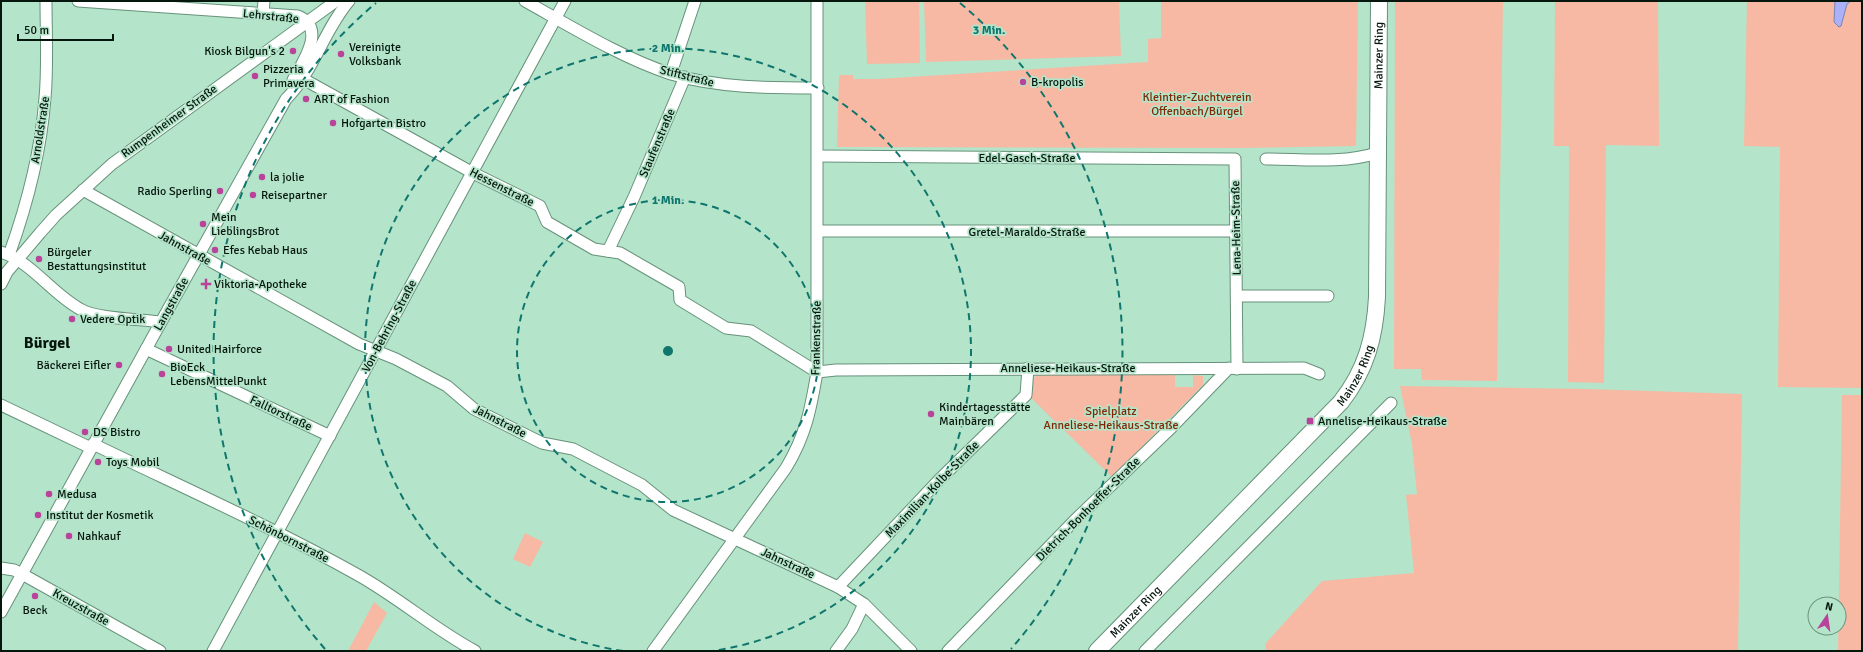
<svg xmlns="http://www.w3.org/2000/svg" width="1863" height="652" font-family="Signika,sans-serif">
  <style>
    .green { fill: #f7b9a4 }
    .water { fill: #abb1f8; stroke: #7982b2 }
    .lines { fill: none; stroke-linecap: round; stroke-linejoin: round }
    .street-casing { stroke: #66927a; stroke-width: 13 }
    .secondary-casing { stroke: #66927a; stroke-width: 18 }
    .street { stroke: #fff; stroke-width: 11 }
    .secondary { stroke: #fff; stroke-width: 16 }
    .ring { fill: none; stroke: #0f766e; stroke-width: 2; stroke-dasharray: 7 5 }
    .poi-dot { fill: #b9439a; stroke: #b4e4c9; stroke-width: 1.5 }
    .labels { text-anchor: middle; stroke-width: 3.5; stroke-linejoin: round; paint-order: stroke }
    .street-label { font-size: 12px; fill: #05160d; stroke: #b4e4c9 }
    .poi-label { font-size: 12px; fill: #05160d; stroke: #b4e4c9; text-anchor: start }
    .park-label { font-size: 12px; fill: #7e2904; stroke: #b4e4c9 }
    .district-label { font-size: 16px; font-weight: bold; fill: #05160d; stroke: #b4e4c9 }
    .centre { fill: #0f766e; stroke: #b4e4c9; stroke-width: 2 }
    .ring-label { font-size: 12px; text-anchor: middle; font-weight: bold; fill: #0f766e; stroke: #b4e4c9; stroke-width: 3.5; stroke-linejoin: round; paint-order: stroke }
  </style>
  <rect width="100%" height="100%" fill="#b4e4c9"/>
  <g class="green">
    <polygon points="865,1 919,1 920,63 867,64"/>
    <polygon points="924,1 1119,1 1121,56 926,62"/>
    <polygon points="1161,1 1358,1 1356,146 1239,148 837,147 839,75 853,75 853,79 878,79 1148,62 1148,39 1161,38"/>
    <polygon points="1395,1 1503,1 1497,381 1422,380 1421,369 1394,369"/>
    <polygon points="1555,1 1658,1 1659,146 1606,145 1604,383 1568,382 1569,146 1554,146"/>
    <polygon points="1747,1 1862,1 1862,388 1778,387 1780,147 1744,146"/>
    <polygon points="1037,375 1175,375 1175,387 1193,387 1193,375 1203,376 1203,385 1112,477 1031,398 1031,381"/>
    <polygon points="1400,386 1587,389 1742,394 1738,651 1583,651 1584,600 1583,651 1266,651 1265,644 1322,581 1414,573 1406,495 1417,494 1412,444"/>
    <polygon points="1842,395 1862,395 1862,651 1838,651"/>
    <polygon points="525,533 543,542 530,567 513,559"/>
    <polygon points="374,602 387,613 366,651 348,651"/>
  </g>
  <polygon class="water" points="1835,1 1851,1 1847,4 1841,26 1839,27 1834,22"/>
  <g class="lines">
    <g class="street-casing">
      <g id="street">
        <path d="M78,1l220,15c29,12 5,46 -5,64"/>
        <path d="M525,1c45,25 97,57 146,73 48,14 97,14 147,14"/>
        <polyline points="263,14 264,1"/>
        <polyline points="671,73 695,1"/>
        <polyline points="296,75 473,173 540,206 547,222 594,249 620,253 679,287 680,300 726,328 751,331 817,372 836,370 1304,368 1319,374"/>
        <polyline points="818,156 1235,159 1237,369"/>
        <path d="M1266,159c35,0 77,5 111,-6"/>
        <polyline points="83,190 359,344 396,359 447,386 474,409 542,443 573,449 642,485 673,510 838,587 864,604 911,651"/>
        <polyline points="818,231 1235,231"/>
        <polyline points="608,251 634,197 685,77"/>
        <path d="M1,252c32,11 50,41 79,57 16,10 60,10 81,13"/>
        <path d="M9,255c18,-50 32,-104 36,-157 3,-32 1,-65 1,-97"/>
        <polyline points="1,284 7,272 40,233 56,215 112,164 336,1"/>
        <polyline points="1238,296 1328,296"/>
        <polyline points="146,349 330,436"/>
        <polyline points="1,405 91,448"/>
        <path d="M93,444c89,43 179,83 265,131 41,23 76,54 117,76"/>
        <polyline points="1,568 14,570 22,574 160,651"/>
        <polyline points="838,587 939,480 1026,395 1028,368"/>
        <path d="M1,612l160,-290 125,-223c28,-28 38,-69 63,-98"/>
        <polyline points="213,651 565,1"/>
        <path d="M653,651l133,-183c20,-33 25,-60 31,-96v-371"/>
        <polyline points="836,651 852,629 864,604"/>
        <polyline points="948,651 1075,520 1172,427 1229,368"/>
        <polyline points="1145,651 1391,403"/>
      </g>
    </g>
    <g class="secondary-casing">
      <g id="secondary">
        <path id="s1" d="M1097,651l244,-249c25,-32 34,-65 36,-105l2,-296"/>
      </g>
    </g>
    <use href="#street" class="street"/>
    <use href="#secondary" class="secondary"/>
  </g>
  <g class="ring">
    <circle cx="668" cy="351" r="151"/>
    <path d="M623 651A303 303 0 1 1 713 651"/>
    <path d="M325 649A454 454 0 0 1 376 3M960 3A454 454 0 0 1 1011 649"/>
  </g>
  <g class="poi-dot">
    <circle cx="293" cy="51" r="4"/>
    <circle cx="341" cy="54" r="4"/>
    <circle cx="255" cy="76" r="4"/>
    <circle cx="1023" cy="82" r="4"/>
    <circle cx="306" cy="99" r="4"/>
    <circle cx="333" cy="123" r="4"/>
    <circle cx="262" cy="177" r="4"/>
    <circle cx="220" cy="191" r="4"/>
    <circle cx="253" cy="195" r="4"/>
    <circle cx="203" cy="224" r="4"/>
    <circle cx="215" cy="250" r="4"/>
    <circle cx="39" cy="259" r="4"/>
    <path d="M204 278h4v4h4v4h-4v4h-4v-4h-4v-4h4z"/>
    <circle cx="72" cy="319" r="4"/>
    <circle cx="169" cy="349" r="4"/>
    <circle cx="119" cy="365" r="4"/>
    <circle cx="162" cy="374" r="4"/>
    <circle cx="931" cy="414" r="4"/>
    <rect x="1306" y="417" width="8" height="8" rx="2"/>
    <circle cx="85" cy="432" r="4"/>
    <circle cx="98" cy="462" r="4"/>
    <circle cx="49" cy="494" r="4"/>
    <circle cx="38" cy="515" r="4"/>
    <circle cx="69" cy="536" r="4"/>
    <circle cx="35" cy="596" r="4"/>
  </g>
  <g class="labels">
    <g class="street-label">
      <text transform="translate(271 16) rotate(6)" y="4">Lehrstraße</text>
      <text dy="4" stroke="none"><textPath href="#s1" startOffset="703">Mainzer Ring</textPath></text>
      <text transform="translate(687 76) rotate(14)" y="4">Stiftstraße</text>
      <text transform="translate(169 121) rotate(-36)" y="4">Rumpenheimer Straße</text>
      <text transform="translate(40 130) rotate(-81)" y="4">Arnoldstraße</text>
      <text transform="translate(657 143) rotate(-67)" y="4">Staufenstraße</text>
      <text x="1027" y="162">Edel-Gasch-Straße</text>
      <text transform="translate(502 187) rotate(27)" y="4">Hessenstraße</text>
      <text transform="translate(1236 228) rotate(-91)" y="4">Lena-Heim-Straße</text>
      <text x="1027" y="236">Gretel-Maraldo-Straße</text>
      <text transform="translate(185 248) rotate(29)" y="4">Jahnstraße</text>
      <text transform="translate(171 304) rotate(-61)" y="4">Langstraße</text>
      <text transform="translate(389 326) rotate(-62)" y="4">Von-Behring-Straße</text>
      <text transform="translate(816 338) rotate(-89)" y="4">Frankenstraße</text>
      <text x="1068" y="372">Anneliese-Heikaus-Straße</text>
      <text dy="4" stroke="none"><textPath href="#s1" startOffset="379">Mainzer Ring</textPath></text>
      <text transform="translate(281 413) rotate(25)" y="4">Falltorstraße</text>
      <text transform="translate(500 421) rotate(27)" y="4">Jahnstraße</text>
      <text transform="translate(932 489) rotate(-46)" y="4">Maximilian-Kolbe-Straße</text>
      <text transform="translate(1088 509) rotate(-45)" y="4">Dietrich-Bonhoeffer-Straße</text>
      <text transform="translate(289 539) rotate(27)" y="4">Schönbornstraße</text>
      <text transform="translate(788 563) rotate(25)" y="4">Jahnstraße</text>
      <text transform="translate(81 607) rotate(29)" y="4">Kreuzstraße</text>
      <text dy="4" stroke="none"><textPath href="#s1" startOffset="55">Mainzer Ring</textPath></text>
    </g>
    <g class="poi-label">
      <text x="349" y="51">Vereinigte<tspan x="349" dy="14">Volksbank</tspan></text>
      <text x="285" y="55" text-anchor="end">Kiosk Bilgun's 2</text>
      <text x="263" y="73">Pizzeria<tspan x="263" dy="14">Primavera</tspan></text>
      <text x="1031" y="86">B-kropolis</text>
      <text x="314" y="103">ART of Fashion</text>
      <text x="341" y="127">Hofgarten Bistro</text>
      <text x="270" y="181">la jolie</text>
      <text x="212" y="195" text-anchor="end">Radio Sperling</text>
      <text x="261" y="199">Reisepartner</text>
      <text x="211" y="221">Mein<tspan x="211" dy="14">LieblingsBrot</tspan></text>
      <text x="223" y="254">Efes Kebab Haus</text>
      <text x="47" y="256">Bürgeler<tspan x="47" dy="14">Bestattungsinstitut</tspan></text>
      <text x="214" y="288">Viktoria-Apotheke</text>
      <text x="80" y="323">Vedere Optik</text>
      <text x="177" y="353">United Hairforce</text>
      <text x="111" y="369" text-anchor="end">Bäckerei Eifler</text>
      <text x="170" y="371">BioEck<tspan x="170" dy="14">LebensMittelPunkt</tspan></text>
      <text x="939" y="411">Kindertagesstätte<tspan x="939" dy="14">Mainbären</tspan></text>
      <text x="1318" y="425">Annelise-Heikaus-Straße</text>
      <text x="93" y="436">DS Bistro</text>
      <text x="106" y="466">Toys Mobil</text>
      <text x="57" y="498">Medusa</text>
      <text x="46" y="519">Institut der Kosmetik</text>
      <text x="77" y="540">Nahkauf</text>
      <text x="35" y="614" text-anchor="middle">Beck</text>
    </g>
    <g class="park-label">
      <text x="1197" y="101">Kleintier-Zuchtverein<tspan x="1197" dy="14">Offenbach/Bürgel</tspan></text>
      <text x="1111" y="415">Spielplatz<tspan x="1111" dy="14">Anneliese-Heikaus-Straße</tspan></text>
    </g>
    <g class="district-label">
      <text x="47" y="348">Bürgel</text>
    </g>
  </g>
  <circle cx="668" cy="351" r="6" class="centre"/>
  <g class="ring-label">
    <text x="989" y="34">3 Min.</text>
    <text x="668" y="52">2 Min.</text>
    <text x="668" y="204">1 Min.</text>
  </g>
  <rect width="1863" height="652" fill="none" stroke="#05160d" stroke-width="4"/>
  <g transform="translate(1827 616) rotate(13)"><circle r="19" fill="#b4e4c9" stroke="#6e927e"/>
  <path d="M0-3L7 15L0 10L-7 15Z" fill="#b9439a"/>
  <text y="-6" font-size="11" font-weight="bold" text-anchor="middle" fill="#05160d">N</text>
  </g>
  <path d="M18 34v6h95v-6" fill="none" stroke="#05160d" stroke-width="2"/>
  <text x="24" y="34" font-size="12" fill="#05160d" stroke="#b4e4c9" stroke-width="3" paint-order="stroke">50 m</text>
</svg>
